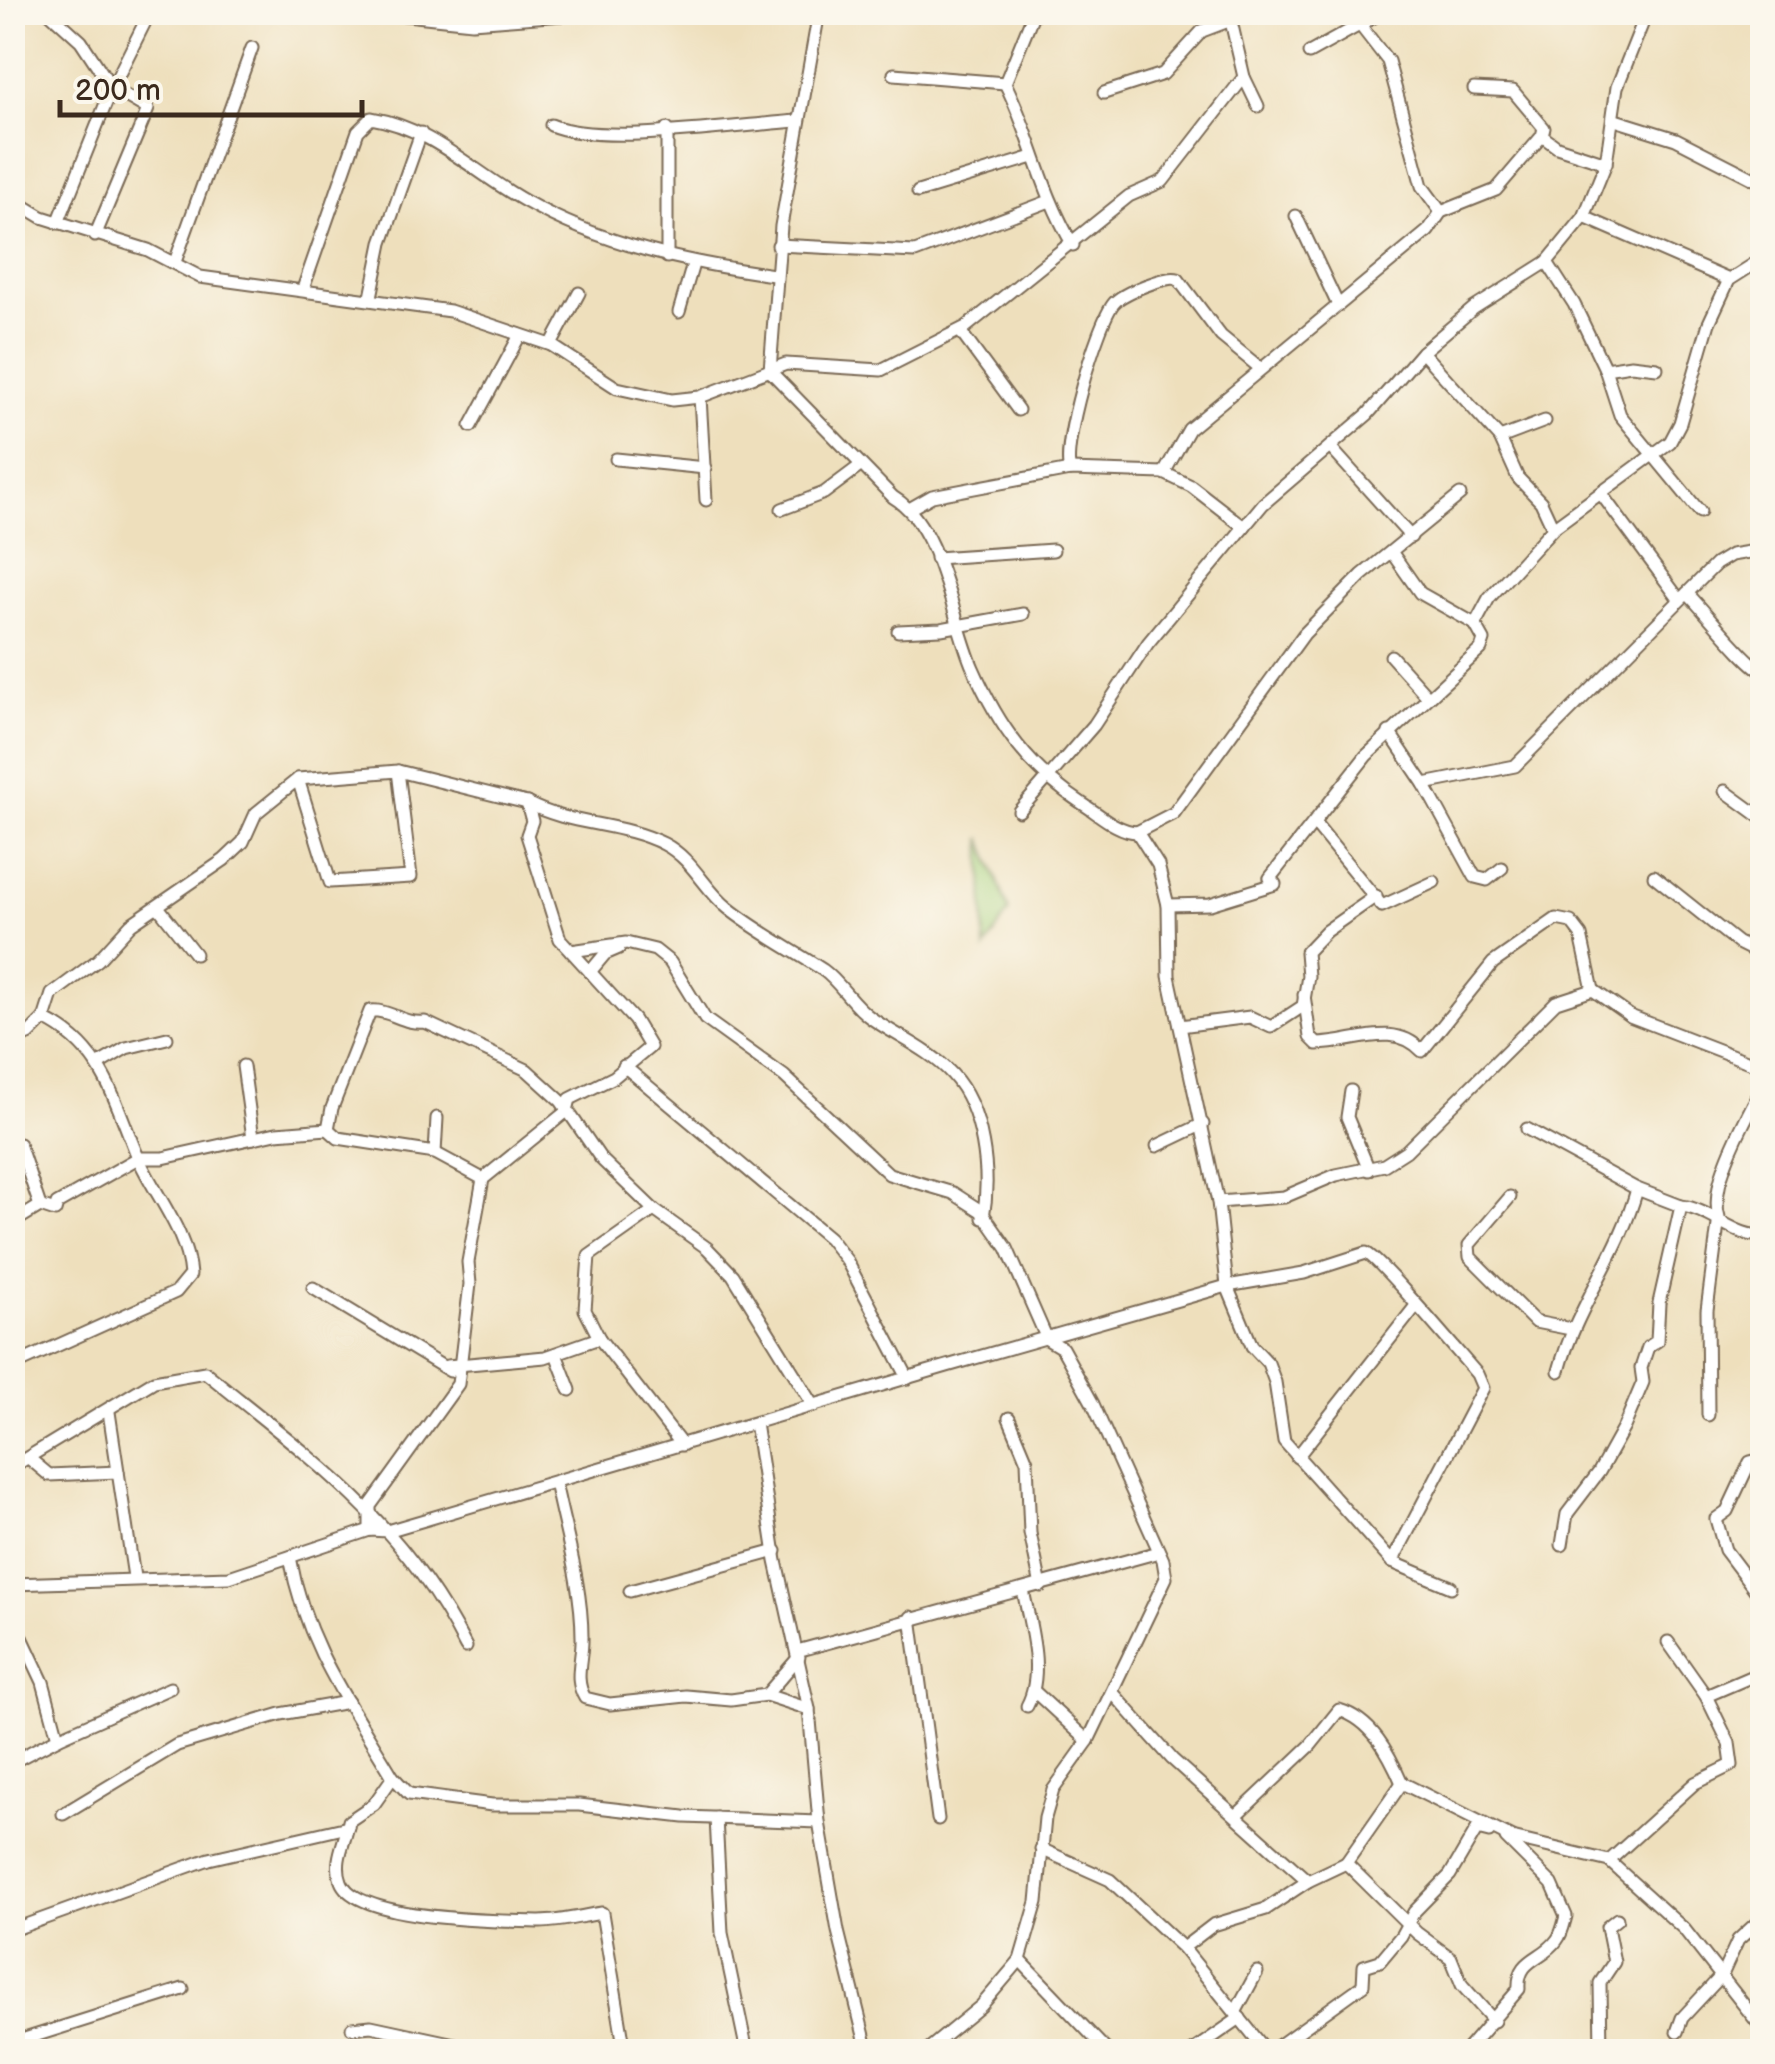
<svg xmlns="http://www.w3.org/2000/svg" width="1775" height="2064" font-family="'Balsamiq Sans',sans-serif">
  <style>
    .green { fill: #a8d27e; stroke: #727e4e; stroke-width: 2.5 }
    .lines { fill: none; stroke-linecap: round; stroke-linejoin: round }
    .minor-casing { stroke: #7a6955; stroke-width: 15 }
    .minor { stroke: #fff; stroke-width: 11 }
  </style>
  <rect width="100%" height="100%" fill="#fbf7ec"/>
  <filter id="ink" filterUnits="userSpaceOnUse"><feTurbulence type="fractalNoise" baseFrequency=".01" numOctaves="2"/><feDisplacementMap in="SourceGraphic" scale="20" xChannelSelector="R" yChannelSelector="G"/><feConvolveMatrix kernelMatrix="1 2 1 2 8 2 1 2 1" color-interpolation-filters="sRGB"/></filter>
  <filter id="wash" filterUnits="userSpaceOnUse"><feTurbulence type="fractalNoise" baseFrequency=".0048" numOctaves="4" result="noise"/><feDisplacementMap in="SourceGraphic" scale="40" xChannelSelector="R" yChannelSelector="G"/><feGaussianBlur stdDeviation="2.25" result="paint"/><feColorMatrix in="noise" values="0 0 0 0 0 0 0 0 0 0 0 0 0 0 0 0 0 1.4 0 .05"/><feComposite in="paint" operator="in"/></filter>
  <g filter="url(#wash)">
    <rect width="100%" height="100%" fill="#eedfbc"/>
    <polygon class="green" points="982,838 1009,911 985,949"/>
  </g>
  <g filter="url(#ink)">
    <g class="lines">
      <g class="minor-casing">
        <g id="minor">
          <polyline points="49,12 81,41 112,88 148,109 95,236"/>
          <polyline points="378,12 472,22 603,12"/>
          <path d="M819,12l-38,214 -11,145 123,126c49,29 58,121 80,171 26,59 56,101 110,136 16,10 35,28 54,28l21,33 10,40 1,71 49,226 9,84 25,60 16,17 7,19 9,59 108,121 59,25"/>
          <path d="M1034,12l-29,71c28,56 35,106 68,162"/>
          <polyline points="1230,17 1244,77 1258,106"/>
          <polyline points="1360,25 1388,61 1422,186 1441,212"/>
          <polyline points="1309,53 1383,12"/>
          <polyline points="894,74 1005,83"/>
          <polyline points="1474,89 1513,91 1544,128 1542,136 1557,147 1606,163"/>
          <polyline points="1104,93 1163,74 1202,31 1231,20"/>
          <polyline points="1615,120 1676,139 1762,183"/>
          <path d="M551,125c49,21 188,0 247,-4"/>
          <polyline points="667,129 667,257"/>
          <polyline points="918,192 1033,157"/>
          <polyline points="12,199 42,217 148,250 200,277 450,311 551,345 617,388 672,400 700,397 786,364 881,370 966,327 1129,196 1163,181 1244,77"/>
          <polyline points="1296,216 1337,303"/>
          <polyline points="1584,217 1729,280"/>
          <polyline points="58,223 112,88 146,20"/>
          <polyline points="778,245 915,252 1047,202"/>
          <polyline points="175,262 252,48"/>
          <polyline points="1547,262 1574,304 1605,369 1620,415 1700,512"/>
          <path d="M303,289l55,-158 13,-13c61,10 102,54 154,83 77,44 163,62 249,74"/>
          <polyline points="371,297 382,243 421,133"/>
          <polyline points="679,312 693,264"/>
          <polyline points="960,331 1018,410"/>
          <polyline points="551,345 579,293"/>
          <polyline points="1422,352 1500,438 1518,478 1541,502 1553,528"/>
          <polyline points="1605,369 1631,365 1657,368"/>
          <polyline points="700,397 706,500"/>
          <polyline points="471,426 520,335"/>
          <polyline points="1500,438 1545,421"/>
          <polyline points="1330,447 1411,537"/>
          <polyline points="616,459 705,468"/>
          <path d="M1070,470c-9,-22 27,-147 44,-167 9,-10 52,-28 64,-24l43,57 39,32"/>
          <polyline points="1164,473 1189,429 1428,231 1441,212 1496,190 1542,136"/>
          <polyline points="1602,495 1679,599"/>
          <polyline points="911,508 932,496 1070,470 1164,473 1191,486 1244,527"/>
          <polyline points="782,509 824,493 860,466"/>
          <polyline points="1392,553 1420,593 1475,624"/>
          <polyline points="936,558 1053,550"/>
          <path d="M1687,593c18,18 58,69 75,78"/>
          <polyline points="898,631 941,629 1023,614"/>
          <polyline points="1391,656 1427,696"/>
          <polyline points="1389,732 1424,784 1475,877 1487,880 1502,868"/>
          <polyline points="298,779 330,882 411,877 398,771"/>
          <polyline points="1424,784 1515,766 1716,564 1731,555 1762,550"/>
          <polyline points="1725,791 1762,818"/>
          <polyline points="1019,811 1094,725 1148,643 1263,504 1368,414 1422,352 1474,308 1547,262 1584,217 1606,163 1617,87 1647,12"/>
          <polyline points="1315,824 1382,906 1434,882"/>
          <polyline points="1137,832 1174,813 1304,634 1362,575 1460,495"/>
          <polyline points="1654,876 1738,943 1762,955"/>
          <polyline points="1168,905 1210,904 1275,884 1270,878 1366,756 1481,649 1484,640 1475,624 1489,598 1553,528 1670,442 1680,423 1709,323 1729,280 1762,259"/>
          <polyline points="159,908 195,954"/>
          <polyline points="571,951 626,943 655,950 670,962 705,1019 784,1076 889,1174 953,1193 981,1211 1007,1248 1047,1339 1062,1348 1093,1404 1163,1560 1166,1578 1088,1741 1053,1790 1045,1818 1037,1902 1020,1960 981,2006 925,2052"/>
          <polyline points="590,972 605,954 619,948"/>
          <path d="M1304,995l6,42 7,7c37,0 76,-24 105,7l71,-88 63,-44 15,3 10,13 12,55"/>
          <polyline points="1180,1026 1250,1017 1271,1027 1303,1006 1308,976 1306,952 1326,931 1376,896"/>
          <path d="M12,1040l17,-6 15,-15 8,-25 46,-34 33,-36 93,-64 19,-18 13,-29 42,-34 100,-8 129,32c43,23 94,19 137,41 29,15 40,45 64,64 30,24 63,41 95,62 18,13 29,35 48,48 27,19 58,31 81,56 32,35 39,100 31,144"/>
          <polyline points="99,1064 126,1048 167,1038"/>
          <polyline points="243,1066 253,1138"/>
          <polyline points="624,1066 829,1238 847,1261 908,1378"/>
          <polyline points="1351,1091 1347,1117 1369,1170"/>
          <polyline points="1527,1129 1637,1189"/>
          <polyline points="19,1144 40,1206 55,1211 57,1204 138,1158 163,1158 276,1133 328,1129"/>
          <polyline points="1157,1146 1203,1124"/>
          <polyline points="435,1153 437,1118"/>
          <path d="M483,1179l-48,-26 -97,-15 -10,-9 4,-21 38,-97c20,-2 33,14 55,11l102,48 34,31 40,58 53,51 53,38 26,27 81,131"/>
          <polyline points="1510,1197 1469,1245 1470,1257 1535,1322 1571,1329"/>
          <polyline points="1218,1202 1284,1197 1336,1175 1384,1165 1406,1151 1556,1002 1593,990 1630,1016 1762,1067"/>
          <polyline points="12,1223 40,1206"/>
          <polyline points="313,1288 450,1371"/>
          <polyline points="599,1338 585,1310 589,1256 654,1210"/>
          <polyline points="556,1354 570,1390"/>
          <path d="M12,1366l164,-74 14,-17c-3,-45 -36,-80 -53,-120 -23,-55 -34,-108 -93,-136"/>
          <polyline points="447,1366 545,1357 599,1338 682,1445"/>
          <path d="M1559,1371c17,-64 61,-118 78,-182l44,17"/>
          <polyline points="109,1412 134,1577"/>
          <path d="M1708,1415l-1,-105 12,-93c-11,-34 28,-99 43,-130"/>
          <polyline points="1009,1418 1027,1461 1030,1533 1041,1586"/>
          <polyline points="755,1423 776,1561 809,1709 819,1822 838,1931 868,2052"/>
          <polyline points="1297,1457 1415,1307"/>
          <polyline points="1762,1459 1750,1462 1727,1511 1716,1519 1725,1550 1762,1599"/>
          <polyline points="31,1460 49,1475 118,1472"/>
          <path d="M12,1467l142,-86 51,-9c106,86 197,149 261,275"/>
          <path d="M555,1482c10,50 27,103 27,155 1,21 -9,42 3,61l25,6 76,-8 45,4 35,-5 43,14"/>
          <polyline points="370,1530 370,1506 458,1384 470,1284 468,1262 483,1179 567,1111 570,1099 614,1077 650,1047 634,1020 560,939 527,835 532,821 527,803"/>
          <path d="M1562,1545l5,-31 32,-42 25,-45 19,-45 -2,-14 7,-21 9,-6 2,-38 22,-97c27,2 62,36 81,28"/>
          <path d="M290,1557c15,87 59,146 103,220l16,17 83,11h87l105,12 135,5"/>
          <path d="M12,1584l217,-7 141,-47 17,1 560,-165 280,-80 77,-13 62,-20c11,3 96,104 111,121l6,14 -91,174"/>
          <path d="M1023,1590c7,36 22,83 4,116"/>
          <polyline points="630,1591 776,1551"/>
          <polyline points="12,1616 43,1682 58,1738 12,1762"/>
          <polyline points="911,1617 938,1819"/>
          <polyline points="1668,1642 1706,1696"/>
          <polyline points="797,1651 1159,1552"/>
          <polyline points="1035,1692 1088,1741"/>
          <polyline points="1113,1693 1172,1759 1308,1881 1346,1863 1417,1933 1451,1958 1462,1985 1494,2021"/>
          <polyline points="766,1695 799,1657"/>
          <polyline points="58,1738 170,1688"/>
          <path d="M393,1777l-19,27 -25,17c-3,20 -16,39 -8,60 14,40 160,40 199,41 20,0 42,-6 62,-9l23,139"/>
          <polyline points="63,1814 177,1745 281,1714 348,1702"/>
          <path d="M1237,1815l73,-69 29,-36c33,10 50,43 63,73l110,55 97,23 75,68 78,99"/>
          <polyline points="716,1818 722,1933 747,2052"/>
          <polyline points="1041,1849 1110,1880 1183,1948 1267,2052"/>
          <polyline points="1609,1861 1695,1783 1732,1765 1729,1743 1706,1696 1762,1672"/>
          <polyline points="1346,1863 1402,1783"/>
          <polyline points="12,1930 209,1859 348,1827"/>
          <polyline points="1183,1948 1213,1925 1266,1909 1308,1881"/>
          <polyline points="1020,1960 1108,2052"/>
          <polyline points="1236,2011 1257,1972"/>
          <polyline points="352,2028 371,2026 492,2052"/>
          <polyline points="1677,2032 1682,2018 1722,1975 1738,1940 1762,1918"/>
          <polyline points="12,2043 183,1989"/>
          <polyline points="1191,2052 1240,2018"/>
          <polyline points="1270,2052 1363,1985 1364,1966 1380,1961 1401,1936 1414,1912 1450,1875 1477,1829 1489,1832"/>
          <path d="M1465,2052l54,-63c-2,-31 24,-29 38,-49 5,-6 7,-17 9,-24l-14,-32 -46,-46"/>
          <polyline points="1601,2052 1600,1983 1614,1962 1607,1927 1617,1919"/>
        </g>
      </g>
      <use href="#minor" class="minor"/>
    </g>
  </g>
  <rect width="1775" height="2064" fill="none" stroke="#fbf7ec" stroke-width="50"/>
  <path d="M60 100v15h302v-15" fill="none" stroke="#3b2a1e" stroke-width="5"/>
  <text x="75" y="100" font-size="30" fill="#3b2a1e" stroke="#fbf7ec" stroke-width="8" paint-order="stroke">200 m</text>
</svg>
